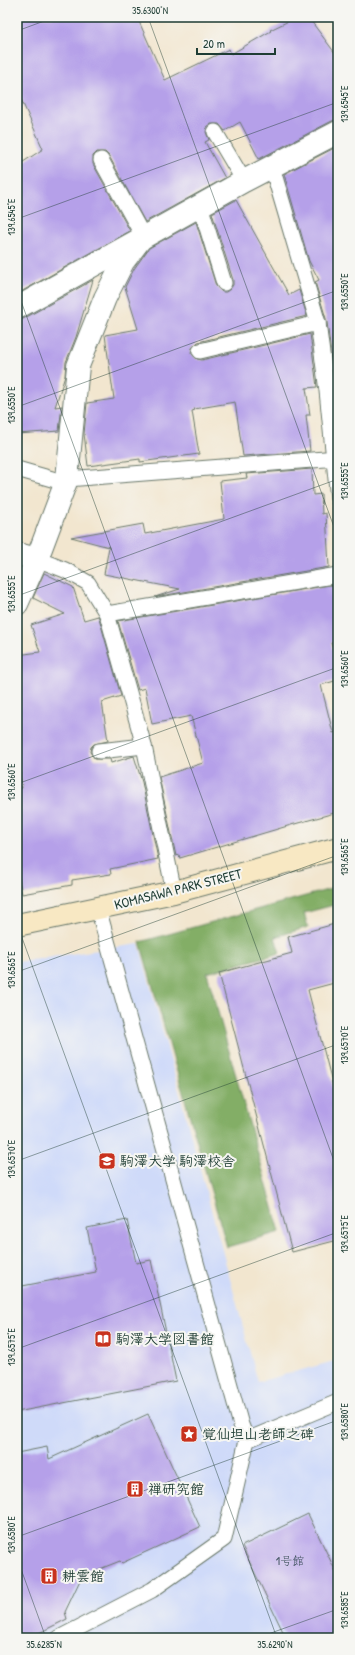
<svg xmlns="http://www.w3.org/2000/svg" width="355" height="1655" font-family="'Patrick Hand','Klee One',sans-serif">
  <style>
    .built { fill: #cfdaf9 }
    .forest { fill: #83ae66; stroke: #51764d }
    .building { fill: #b5a0e9 }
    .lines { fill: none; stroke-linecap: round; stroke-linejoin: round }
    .lane-casing { stroke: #69786a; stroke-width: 17 }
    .street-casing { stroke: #69786a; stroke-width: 24 }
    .secondary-casing { stroke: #69786a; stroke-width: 24 }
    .lane { stroke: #fff; stroke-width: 15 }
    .street { stroke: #fff; stroke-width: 22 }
    .secondary { stroke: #f8e8c3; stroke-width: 22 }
    .ticks { fill: none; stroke: #1f3d34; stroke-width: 1; stroke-opacity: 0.45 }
    .labels { text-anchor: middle; stroke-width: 4; stroke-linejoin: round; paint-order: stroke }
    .number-label { font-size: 12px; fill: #445661 }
    .street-label { font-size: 14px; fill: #1f3d34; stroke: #f6f6f2 }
    .poi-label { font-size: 14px; font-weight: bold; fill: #1f3d34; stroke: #f6f6f2; text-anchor: start }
    .neatline { fill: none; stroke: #1f3d34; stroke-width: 1.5 }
    .ticks-label { font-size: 10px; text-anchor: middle; fill: #1f3d34 }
  </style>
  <rect width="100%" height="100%" fill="#f6f6f2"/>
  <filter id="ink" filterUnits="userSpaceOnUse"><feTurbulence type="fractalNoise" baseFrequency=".025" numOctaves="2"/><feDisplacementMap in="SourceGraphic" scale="8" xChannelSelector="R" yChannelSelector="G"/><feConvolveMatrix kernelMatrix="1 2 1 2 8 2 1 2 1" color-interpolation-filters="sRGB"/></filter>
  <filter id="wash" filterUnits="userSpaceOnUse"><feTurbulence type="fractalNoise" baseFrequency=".012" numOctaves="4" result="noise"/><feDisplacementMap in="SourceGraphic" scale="16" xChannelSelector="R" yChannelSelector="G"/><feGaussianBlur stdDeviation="0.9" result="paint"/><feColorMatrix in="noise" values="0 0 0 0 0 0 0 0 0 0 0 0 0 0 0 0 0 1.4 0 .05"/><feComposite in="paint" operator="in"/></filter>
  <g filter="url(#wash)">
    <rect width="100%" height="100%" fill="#f2e6cf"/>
    <polygon class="built" points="139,944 258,1382 338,1360 338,1638 17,1638 17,962"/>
    <polygon class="forest" points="338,887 338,904 304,913 308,927 275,937 280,953 207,973 280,1232 227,1247 140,942"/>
    <g id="blocks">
      <g class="building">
        <polygon points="17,17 137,17 165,80 229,49 231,54 271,31 270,30 297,17 308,17 338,57 338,120 332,121 259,159 240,122 225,131 219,124 211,124 207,127 206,132 209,140 205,142 225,178 145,222 109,156 105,152 97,152 93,156 93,164 130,231 17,294 17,166 43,149 17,90"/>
        <polygon points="338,146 338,384 335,385 327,322 315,282 319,280 309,261 284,174"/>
        <polygon points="236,200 289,295 299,290 307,316 198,342 192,348 191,353 197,359 202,360 310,334 317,387 306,388 310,415 306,415 310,451 243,456 235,402 194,409 195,410 192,411 199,454 140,462 140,459 88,466 84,434 87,403 114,399 105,335 138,329 125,287 134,269 149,248 196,222 216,286 222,292 226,292 230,289 233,285 233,280 212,213"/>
        <polygon points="93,280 76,337 66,362 65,376 55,407 62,406 59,431 17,434 17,320 23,319"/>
        <polygon points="312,469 313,495 321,494 322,514 326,513 329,567 155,597 180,589 104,574 109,547 71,537 143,524 145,534 224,519 220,481 247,478 246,474"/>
        <polygon points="44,573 73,587 84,620 98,616 99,618 121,696 102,702 108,741 94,744 91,747 90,752 95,759 110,759 111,763 134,756 142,782 158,859 110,869 111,874 72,880 72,885 22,894 17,868 17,813 20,812 17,789 22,788 17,751 17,655 40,652 31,625 65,614 33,598"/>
        <polygon points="330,585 334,586 338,606 338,642 331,643 338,668 338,680 321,685 333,733 338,731 338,812 291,825 180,858 179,855 176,856 159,777 203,763 191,716 152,724 145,688 138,690 118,621"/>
        <polygon points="338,923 338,982 308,990 338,1105 338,1240 292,1252 219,973 292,953 288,937"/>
        <polygon points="127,1220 136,1263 151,1260 176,1381 17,1412 17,1287 96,1272 87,1228"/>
        <polygon points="148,1414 200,1527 122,1563 120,1561 82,1576 65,1612 67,1619 29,1638 17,1634 17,1453 47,1447 49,1459"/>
        <polygon points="308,1514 338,1576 338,1638 286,1638 242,1546"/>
      </g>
    </g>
  </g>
  <g filter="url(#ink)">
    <use href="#blocks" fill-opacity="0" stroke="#69786a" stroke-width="1"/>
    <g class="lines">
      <g class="lane-casing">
        <g id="lane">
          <polyline points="215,132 244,181"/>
          <polyline points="101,160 143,236"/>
          <polyline points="272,167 318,323 327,391 338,499"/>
          <polyline points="200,205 224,283"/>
          <polyline points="200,351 318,323"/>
          <polyline points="17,469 66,483"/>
          <polyline points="67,479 338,458"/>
          <polyline points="37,559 65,570 88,583 107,614 144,746 174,892"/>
          <polyline points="107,614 338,575"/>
          <polyline points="99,751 144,746"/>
          <polyline points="98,908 241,1425 247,1440 338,1402"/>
          <polyline points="59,1638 152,1590 224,1539 247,1440"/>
        </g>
      </g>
      <g class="street-casing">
        <g id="street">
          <polyline points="17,308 244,181 338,132"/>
          <polyline points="17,554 37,559"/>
          <polyline points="17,604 37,559 67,479 78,366 105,298 123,262 143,236"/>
        </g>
      </g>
      <g class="secondary-casing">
        <polyline id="secondary" points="17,925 174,892 338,848"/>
      </g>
      <use href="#lane" class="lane"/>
      <use href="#street" class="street"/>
      <use href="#secondary" class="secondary"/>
    </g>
  </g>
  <path class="ticks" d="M148,17l190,521M17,31l38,-14M17,219l321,-117M17,290l321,882M17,407l321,-117M17,596l321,-117M17,784l321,-117M17,924l260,714M17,972l321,-117M17,1161l321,-117M17,1349l321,-117M17,1537l321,-117M17,1558l29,80M257,1638l81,-29"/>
  <defs>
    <g id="university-square" transform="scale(0.9)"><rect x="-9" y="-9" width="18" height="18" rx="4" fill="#c8321e" stroke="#f6f6f2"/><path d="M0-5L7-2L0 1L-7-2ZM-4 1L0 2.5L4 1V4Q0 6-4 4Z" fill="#fff"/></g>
    <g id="library-square" transform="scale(0.9)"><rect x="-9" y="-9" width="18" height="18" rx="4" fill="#c8321e" stroke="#f6f6f2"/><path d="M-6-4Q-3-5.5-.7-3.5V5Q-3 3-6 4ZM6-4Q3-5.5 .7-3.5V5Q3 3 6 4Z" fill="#fff"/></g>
    <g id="sight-square" transform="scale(0.9)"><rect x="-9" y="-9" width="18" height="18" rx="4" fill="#c8321e" stroke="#f6f6f2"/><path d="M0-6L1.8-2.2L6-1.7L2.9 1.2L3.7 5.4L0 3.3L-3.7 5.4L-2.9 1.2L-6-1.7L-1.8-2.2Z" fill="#fff"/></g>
    <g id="building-square" transform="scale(0.9)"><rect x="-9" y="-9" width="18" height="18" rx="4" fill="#c8321e" stroke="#f6f6f2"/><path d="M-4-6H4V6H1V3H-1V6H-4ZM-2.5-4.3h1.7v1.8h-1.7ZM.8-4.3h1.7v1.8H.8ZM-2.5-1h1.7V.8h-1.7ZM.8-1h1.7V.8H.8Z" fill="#fff"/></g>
  </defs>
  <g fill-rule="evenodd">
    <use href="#university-square" x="107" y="1161"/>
    <use href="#library-square" x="103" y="1339"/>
    <use href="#sight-square" x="189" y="1434"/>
    <use href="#building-square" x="135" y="1489"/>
    <use href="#building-square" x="49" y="1576"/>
  </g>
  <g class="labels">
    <g class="number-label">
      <text x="290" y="1565">1号館</text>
    </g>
    <g class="street-label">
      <text transform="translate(178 889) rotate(-14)" y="5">KOMASAWA PARK STREET</text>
    </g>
    <g class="poi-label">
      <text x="120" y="1166">駒澤大学 駒澤校舎</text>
      <text x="116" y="1344">駒澤大学図書館</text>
      <text x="202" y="1439">覚仙坦山老師之碑</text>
      <text x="148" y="1494">禅研究館</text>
      <text x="62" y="1581">耕雲館</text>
    </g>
  </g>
  <rect width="355" height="1655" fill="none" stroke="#f6f6f2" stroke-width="44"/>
  <path d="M197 48v6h78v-6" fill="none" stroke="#1f3d34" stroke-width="2"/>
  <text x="203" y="48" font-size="12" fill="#1f3d34" stroke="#f6f6f2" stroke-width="3" paint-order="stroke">20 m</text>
  <rect x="22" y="22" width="311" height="1611" class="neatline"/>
  <g class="ticks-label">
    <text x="150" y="14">35.6300°N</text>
    <text transform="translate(344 104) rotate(-90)" y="4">139.6545°E</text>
    <text transform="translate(11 217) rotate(-90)" y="4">139.6545°E</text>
    <text transform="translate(344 292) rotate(-90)" y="4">139.6550°E</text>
    <text transform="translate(11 405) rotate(-90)" y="4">139.6550°E</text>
    <text transform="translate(344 481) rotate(-90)" y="4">139.6555°E</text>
    <text transform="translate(11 594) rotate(-90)" y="4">139.6555°E</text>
    <text transform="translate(344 669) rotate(-90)" y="4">139.6560°E</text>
    <text transform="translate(11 782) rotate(-90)" y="4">139.6560°E</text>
    <text transform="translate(344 857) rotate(-90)" y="4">139.6565°E</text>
    <text transform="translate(11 970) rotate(-90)" y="4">139.6565°E</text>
    <text transform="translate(344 1045) rotate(-90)" y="4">139.6570°E</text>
    <text transform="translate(11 1159) rotate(-90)" y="4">139.6570°E</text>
    <text transform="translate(344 1234) rotate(-90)" y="4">139.6575°E</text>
    <text transform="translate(11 1347) rotate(-90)" y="4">139.6575°E</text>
    <text transform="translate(344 1422) rotate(-90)" y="4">139.6580°E</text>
    <text transform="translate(11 1535) rotate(-90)" y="4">139.6580°E</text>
    <text transform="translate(344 1610) rotate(-90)" y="4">139.6585°E</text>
    <text x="44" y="1648">35.6285°N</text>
    <text x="275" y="1648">35.6290°N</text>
  </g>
</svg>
